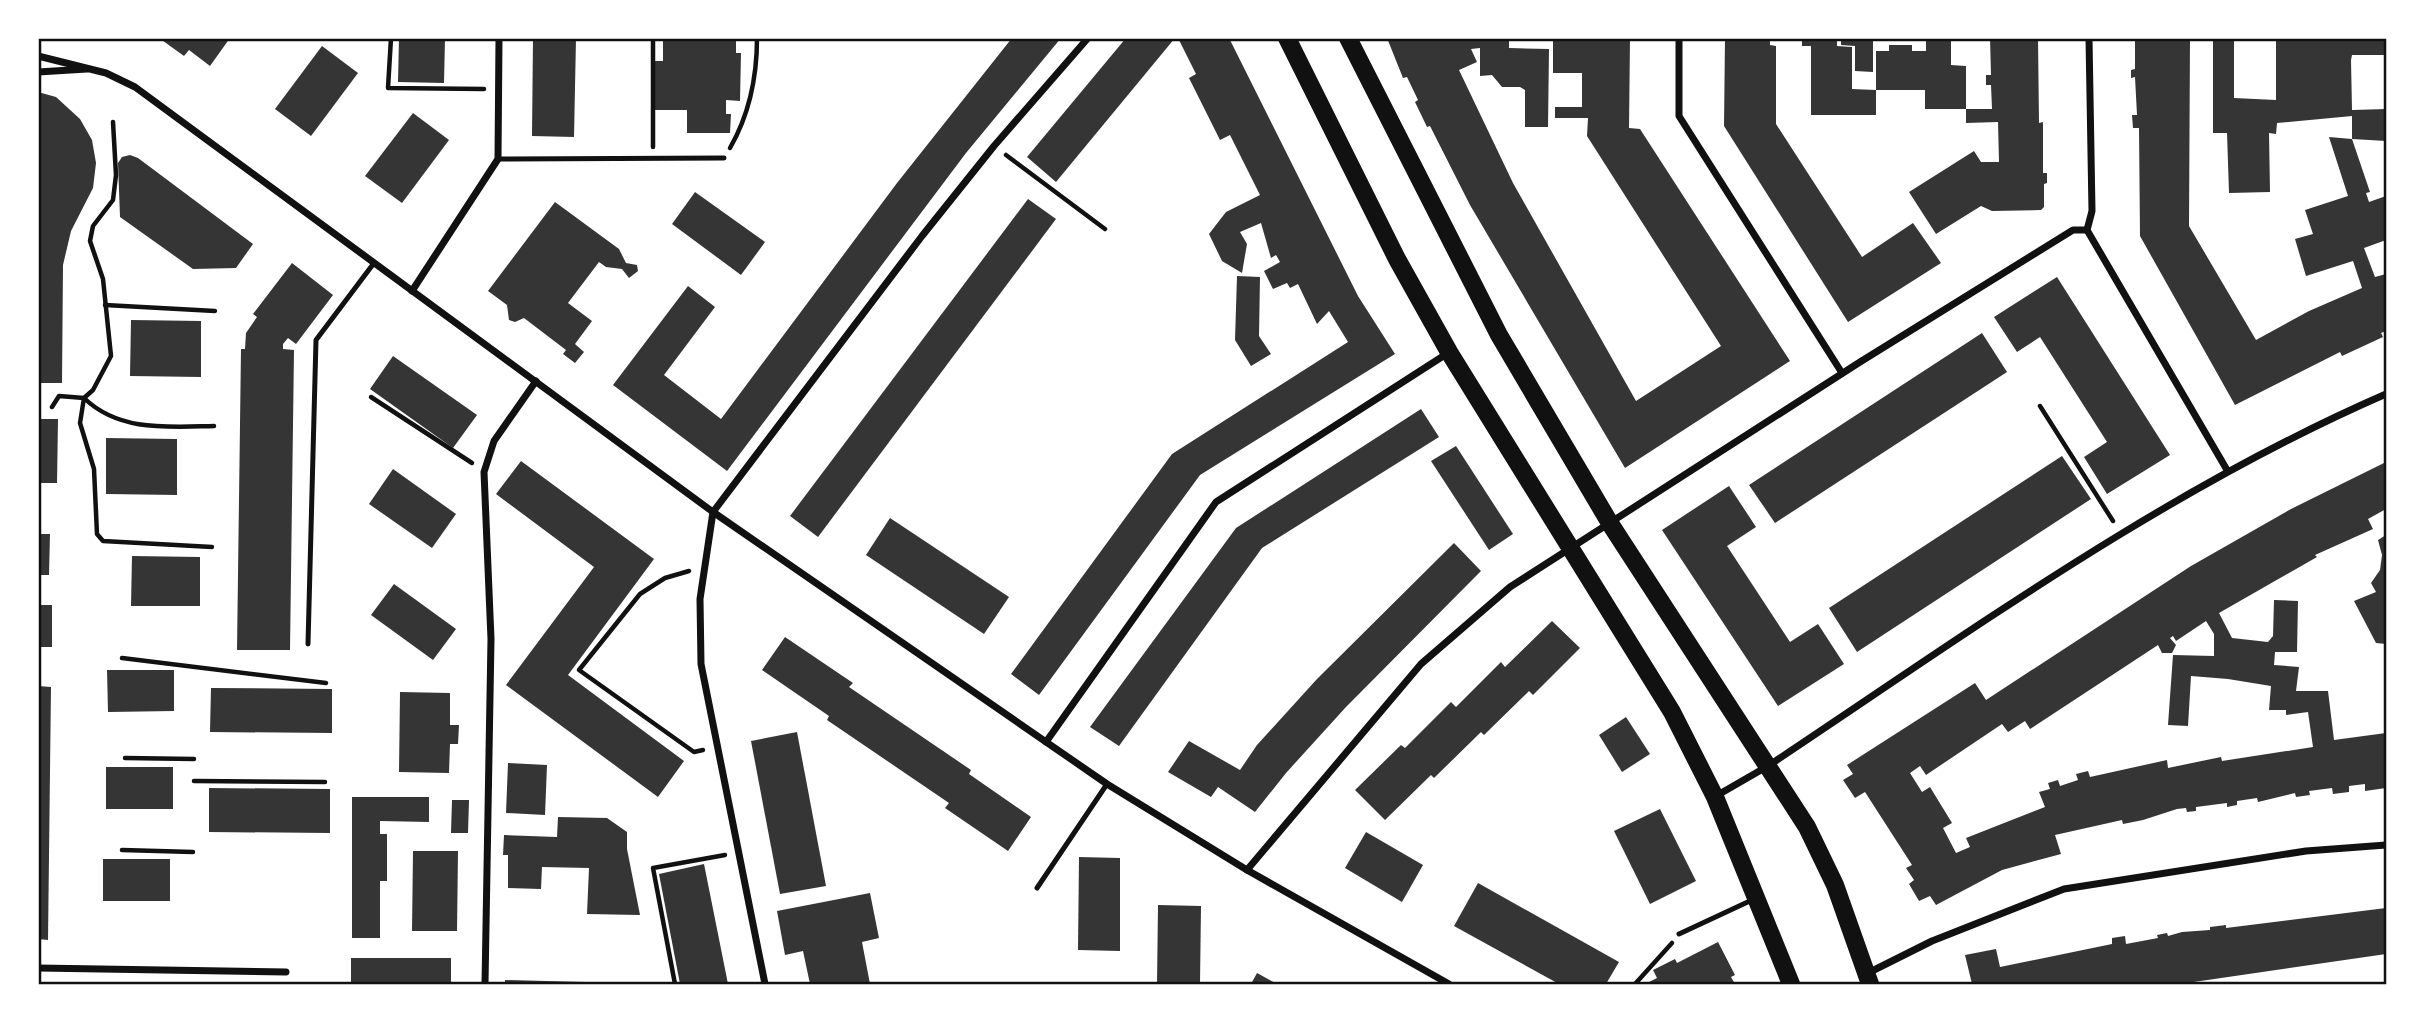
<svg xmlns="http://www.w3.org/2000/svg" width="2425" height="1023" font-family="Montserrat,sans-serif">
  <style>
    .building { fill: #353535; fill-rule: evenodd }
    .lines { fill: none; stroke-linecap: round; stroke-linejoin: round }
    .path { stroke: #111; stroke-width: 4.5 }
    .service { stroke: #111; stroke-width: 5 }
    .minor { stroke: #111; stroke-width: 7 }
    .primary { stroke: #111; stroke-width: 18 }
    .neatline { fill: none; stroke: #111; stroke-width: 2.5 }
  </style>
  <rect width="100%" height="100%" fill="#fff"/>
  <g class="building">
    <polygon points="159,38 230,38 210,66 189,50 184,56"/>
    <polygon points="399,38 445,38 444,83 398,82"/>
    <polygon points="533,38 576,38 574,137 532,136"/>
    <polygon points="663,38 736,38 736,53 741,53 740,101 726,100 726,114 731,114 730,133 687,133 687,110 654,110 654,61 663,61"/>
    <polygon points="1012,38 1061,38 966,153 727,471 613,385 688,286 715,307 664,375 721,419 897,183"/>
    <polygon points="1126,38 1175,38 1056,182 1027,157"/>
    <polygon points="1178,38 1229,38 1358,296 1395,354 1200,475 1039,695 1011,674 1172,454 1348,342 1329,311 1317,324 1298,284 1290,288 1287,283 1273,289 1264,271 1280,262 1276,255 1271,258 1261,223 1240,232 1247,244 1242,273 1222,261 1209,234 1226,212 1260,195 1230,135 1220,140 1189,78 1196,74"/>
    <polygon points="1387,38 1509,38 1509,48 1549,49 1548,127 1525,127 1525,90 1520,87 1502,87 1492,75 1480,76 1480,48 1471,49 1477,62 1459,70 1513,183 1636,401 1721,346 1587,136 1588,118 1555,118 1555,107 1582,107 1582,73 1553,73 1553,41 1630,38 1629,128 1640,129 1790,361 1625,468 1470,205 1430,126 1427,127 1415,102 1418,100 1407,77 1403,78"/>
    <polygon points="1725,38 1770,38 1770,45 1776,46 1776,124 1862,257 1913,223 1941,263 1848,322 1724,126"/>
    <polygon points="1802,38 1837,38 1837,46 1852,47 1852,89 1876,90 1876,51 1889,51 1889,45 1912,45 1912,51 1926,51 1926,38 1951,38 1951,65 1966,66 1966,109 1992,109 1991,85 1986,85 1986,75 1991,75 1990,38 2038,38 2039,123 2043,122 2043,173 2047,173 2047,183 2044,184 2044,207 2041,210 1992,211 1981,206 1936,234 1909,192 1974,151 1981,162 1999,162 1998,122 1966,123 1966,109 1925,109 1925,90 1876,90 1876,115 1811,115 1811,46 1802,46"/>
    <polygon points="1841,38 1873,38 1873,72 1855,71 1855,46 1841,45"/>
    <polygon points="2135,38 2190,38 2189,226 2256,340 2309,311 2362,288 2353,261 2306,276 2295,239 2313,234 2305,210 2348,196 2329,137 2352,139 2352,116 2277,123 2276,134 2269,133 2270,192 2229,193 2227,133 2213,133 2213,38 2234,38 2234,98 2276,100 2276,38 2386,38 2386,55 2352,55 2351,60 2352,110 2386,109 2386,141 2352,139 2370,192 2366,193 2369,202 2386,196 2386,240 2364,248 2375,277 2386,274 2386,331 2381,333 2383,337 2342,356 2340,352 2235,405 2140,236 2139,128 2133,128 2132,115 2137,115 2135,77 2131,78 2131,70 2135,69"/>
    <polygon points="322,46 358,73 311,136 275,109"/>
    <polygon points="38,92 56,97 80,119 92,140 96,163 93,188 71,231 63,265 62,383 38,383"/>
    <polygon points="413,113 449,140 402,203 365,176"/>
    <polygon points="130,155 138,158 253,244 236,268 193,269 120,217 118,163 122,157"/>
    <polygon points="695,192 765,242 741,275 672,224"/>
    <polygon points="1028,199 1056,219 818,537 790,516"/>
    <polygon points="555,202 619,249 626,263 637,265 638,271 629,278 622,269 606,267 599,262 568,303 592,321 575,344 584,352 575,363 563,354 566,350 524,318 515,322 509,320 507,305 488,291"/>
    <polygon points="292,263 333,295 296,344 288,338 283,344 283,349 294,350 290,650 237,650 241,349 245,349 246,333 257,317 253,314"/>
    <polygon points="1237,276 1260,277 1259,336 1271,354 1251,366 1235,340"/>
    <polygon points="2057,277 2170,455 2107,494 2084,457 2107,442 2040,337 2017,352 1994,317"/>
    <polygon points="131,320 201,321 201,377 130,376"/>
    <polygon points="1982,333 2007,372 1775,523 1749,485"/>
    <polygon points="393,356 477,415 453,448 370,389"/>
    <polygon points="1421,409 1439,437 1262,548 1119,746 1090,727 1236,528"/>
    <polygon points="38,419 58,419 57,483 38,483"/>
    <polygon points="106,438 177,439 177,495 106,494"/>
    <polygon points="1456,446 1513,534 1489,550 1431,461"/>
    <polygon points="2062,456 2091,499 1857,652 1829,608"/>
    <polygon points="521,461 654,559 568,675 684,761 658,797 506,685 594,567 496,494"/>
    <path d="M2386,462v47l-18,10 5,10 -58,26 2,2 -98,56 13,25 36,4 5,-6 1,-36 24,1 -1,51h-22l-1,13 25,2 -3,24h32l6,49 52,-7v55l-21,3v-7l-16,2v6l-16,2 -1,-6 -23,3 1,4 -14,2 -1,-4 -37,9 -1,-4 -20,3v4l-10,2v-4l-31,4v4l-9,1 -1,-4 -9,1 -34,11 -20,4 -1,-4 -67,15 6,19 -59,16 -66,35 -6,-9 -11,5 -10,-17 5,-4 -8,-12 6,-3 -47,-73 -10,6 -12,-18 10,-6 -6,-9 128,-82 11,17 205,-134 100,-57zM2206,621l8,13v22l-41,-1 -5,70 20,1 3,-50 37,3 43,7 -2,24h17v5l22,-3 5,35 -91,14 -1,-4 -53,11 -1,-8 -77,17 -2,-6 -12,3 2,6 -18,6 -2,-6 -10,3 2,6 -11,3 6,15 -79,31 4,9 -14,6 -13,-25 9,-5 -22,-36 -8,5 -12,-19 10,-7 6,9 76,-51 6,8 17,-11 5,8 128,-84 4,8h10l4,-8 -6,-7 3,-2 3,5z"/>
    <polygon points="393,469 456,514 432,548 369,504"/>
    <polygon points="1729,486 1756,527 1727,546 1790,642 1818,624 1844,664 1778,706 1662,530"/>
    <polygon points="890,518 1009,597 984,634 866,555"/>
    <polygon points="38,534 50,534 49,575 38,575"/>
    <polygon points="2386,535 2386,644 2376,643 2354,601 2376,592 2371,583 2380,570 2382,555 2378,540"/>
    <polygon points="1454,543 1481,571 1346,707 1286,773 1255,812 1218,787 1211,797 1168,772 1189,741 1240,770 1257,745 1317,679"/>
    <polygon points="132,556 200,557 200,606 131,606"/>
    <polygon points="394,584 456,629 433,660 371,615"/>
    <rect x="38" y="605" width="14" height="42"/>
    <polygon points="1552,621 1580,648 1533,695 1529,691 1484,735 1481,732 1434,778 1431,775 1385,820 1355,790 1401,745 1405,748 1451,702 1456,707 1501,662 1505,667"/>
    <polygon points="785,637 853,683 849,687 971,770 969,774 1031,817 1008,851 945,808 949,803 827,720 829,716 762,670"/>
    <polygon points="107,670 174,670 174,711 108,712"/>
    <polygon points="38,686 51,687 48,940 38,939"/>
    <polygon points="211,688 332,689 332,733 210,732"/>
    <polygon points="400,692 450,693 450,725 459,725 458,744 450,744 449,773 399,772"/>
    <polygon points="1626,717 1650,754 1622,772 1599,735"/>
    <polygon points="797,732 826,886 780,894 751,741"/>
    <polygon points="508,763 547,765 545,815 506,813"/>
    <rect x="106" y="767" width="67" height="42"/>
    <polygon points="209,788 330,789 330,833 209,832"/>
    <polygon points="352,797 429,797 429,822 380,821 380,834 387,834 387,881 380,881 380,938 352,938"/>
    <polygon points="452,800 469,800 468,833 451,833"/>
    <polygon points="1660,809 1696,881 1650,904 1614,831"/>
    <polygon points="558,817 607,818 627,832 627,849 640,915 587,914 589,868 542,867 541,889 508,888 508,855 503,855 504,835 557,837"/>
    <polygon points="1366,832 1423,865 1402,902 1345,868"/>
    <polygon points="413,851 458,851 457,931 412,931"/>
    <polygon points="1079,857 1120,858 1120,951 1078,950"/>
    <rect x="103" y="859" width="67" height="42"/>
    <polygon points="704,864 728,984 680,984 659,874"/>
    <polygon points="1478,883 1619,962 1606,984 1559,984 1454,926"/>
    <polygon points="870,893 879,938 862,942 870,984 810,984 803,951 785,955 777,911"/>
    <polygon points="1158,905 1201,906 1200,984 1157,984"/>
    <polygon points="2386,908 2386,954 2180,984 1972,984 1965,955 1996,949 2000,967 2112,944 2112,938 2125,936 2126,944 2158,938 2157,935 2167,933 2168,936 2182,932 2210,930 2210,927 2226,925 2226,928"/>
    <polygon points="1718,942 1735,975 1731,977 1735,984 1645,984 1657,978 1653,970 1675,959 1677,963"/>
    <rect x="351" y="958" width="100" height="26"/>
    <polygon points="1257,973 1277,984 1251,984"/>
    <polygon points="505,980 585,982 585,984 505,984"/>
  </g>
  <g class="lines">
    <g class="path">
      <polyline points="391,38 388,88 484,89"/>
      <polyline points="653,38 653,147"/>
      <path d="M730,148c19,-33 27,-71 27,-110"/>
      <polyline points="1006,155 1105,229"/>
      <polyline points="105,305 215,311"/>
      <polyline points="371,397 472,463"/>
      <polyline points="2040,406 2113,521"/>
      <polyline points="52,407 59,396 84,398 93,390 111,356 103,279 90,241 93,226 113,200 116,175 113,122"/>
      <path d="M212,547l-109,-6 -6,-7 -3,-65 -14,-46 4,-25c35,34 84,29 130,28"/>
      <polyline points="689,571 665,578 640,594 579,670 694,752 703,750"/>
      <polyline points="122,658 326,683"/>
      <polyline points="125,758 194,759"/>
      <polyline points="194,781 325,782"/>
      <polyline points="122,850 193,852"/>
      <polyline points="675,984 653,868 725,855"/>
      <polyline points="1635,984 1672,943"/>
    </g>
    <g class="service">
      <polyline points="498,159 724,158"/>
      <polyline points="308,644 316,340 374,263"/>
      <polyline points="1037,888 1107,784"/>
      <polyline points="1679,934 1752,900"/>
    </g>
    <g class="minor">
      <polyline points="1679,38 1679,116 1842,373"/>
      <polyline points="2089,38 2092,211 2087,230 2227,470"/>
      <polyline points="38,56 106,73 135,87 713,512 1107,784 1247,870 1449,984"/>
      <polyline points="38,72 87,69"/>
      <polyline points="412,291 498,159 499,38"/>
      <polyline points="1046,742 1216,502 1448,353"/>
      <path d="M1716,796l52,-30c200,-133 397,-276 618,-372"/>
      <polyline points="1247,870 1421,664 1510,587 1860,362 2073,230 2087,230"/>
      <polyline points="38,968 286,972"/>
      <polyline points="1868,973 1932,941 2064,889 2306,851 2386,845"/>
      <polyline points="485,984 491,639 484,472 494,441 536,381"/>
      <polyline points="765,984 701,664 700,599 713,512 922,236 994,146 1088,38"/>
    </g>
    <g class="primary">
      <polyline points="1287,38 1397,259 1449,352 1672,712 1715,797 1791,984"/>
      <polyline points="1348,38 1499,335 1611,525 1807,827 1835,885 1870,984"/>
    </g>
  </g>
  <rect width="2425" height="1023" fill="none" stroke="#ffffff" stroke-width="80"/>
  <rect x="40" y="40" width="2345" height="943" class="neatline"/>
</svg>
